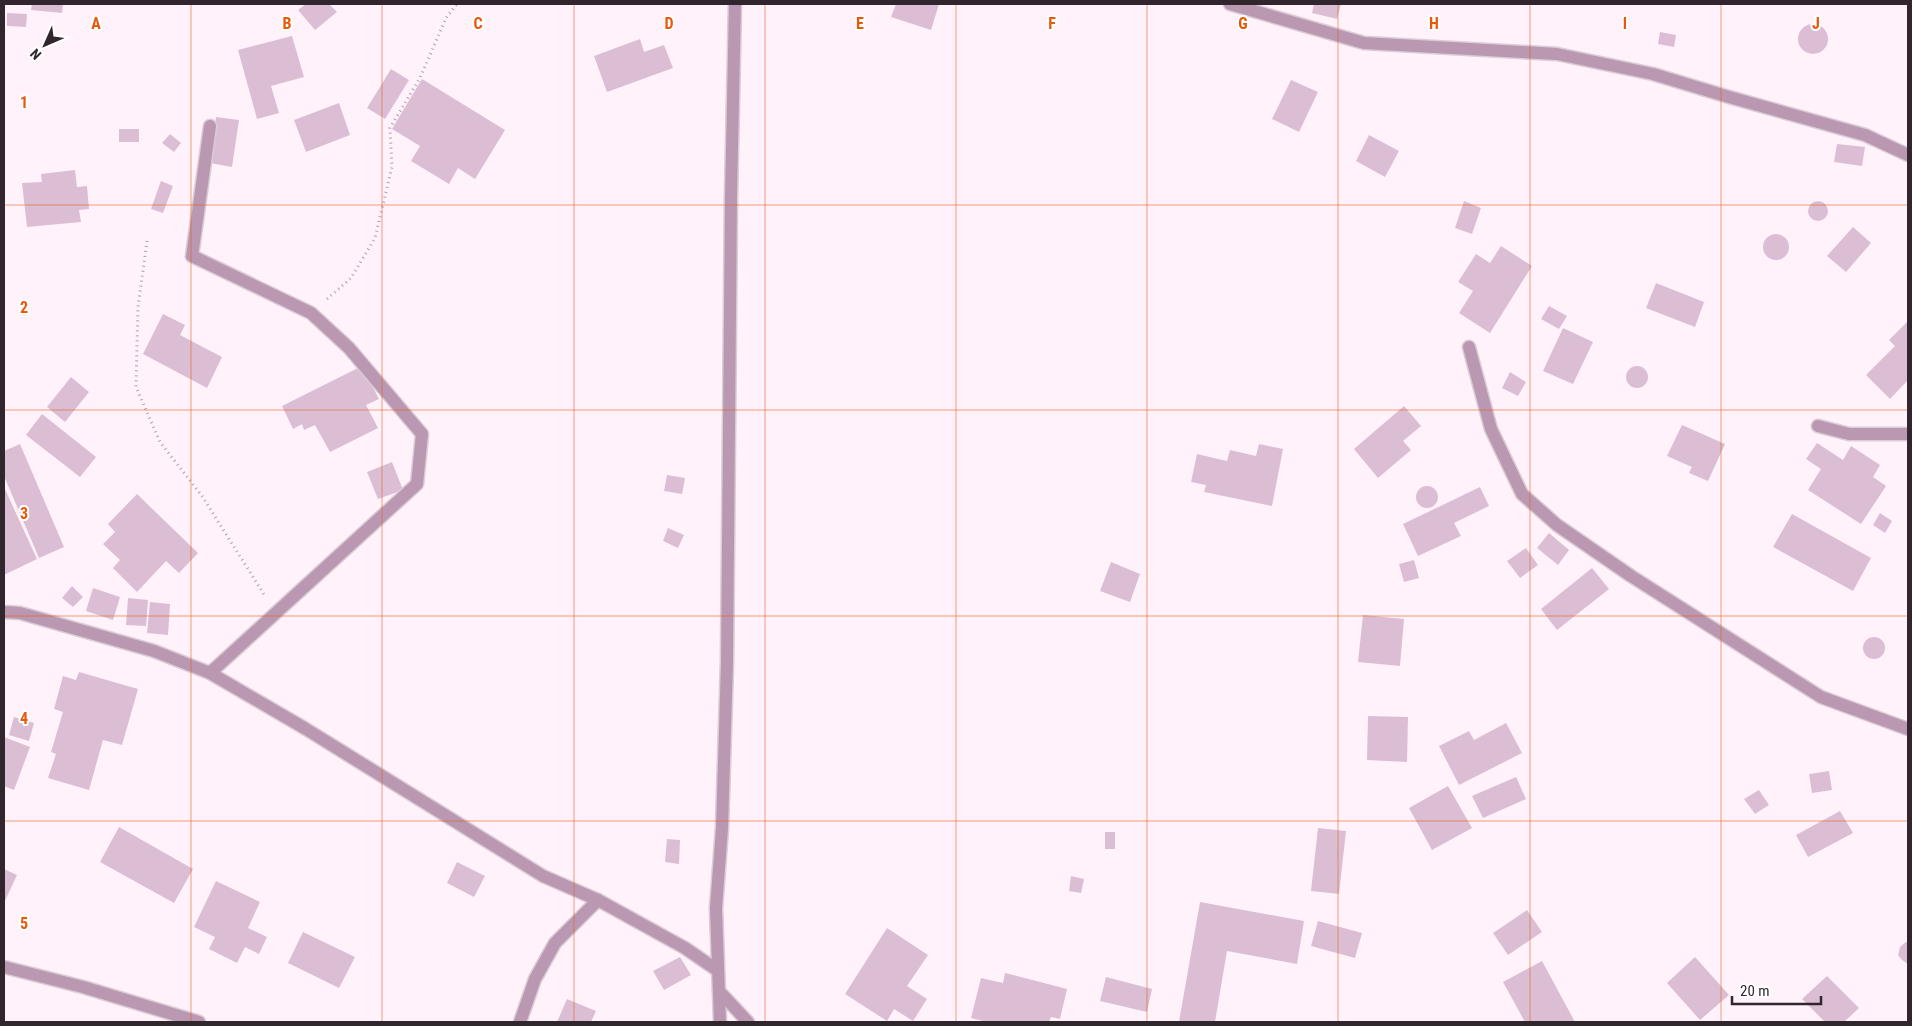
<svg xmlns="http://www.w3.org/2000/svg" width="1912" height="1026" font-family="'Roboto Condensed',sans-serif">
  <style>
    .building { fill: #dcbed4 }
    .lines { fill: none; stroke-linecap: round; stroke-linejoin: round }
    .minor-casing { stroke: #dacdd6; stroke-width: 15 }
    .path { stroke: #ada1a9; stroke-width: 3; stroke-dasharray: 1 4; stroke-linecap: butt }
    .minor { stroke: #bb98b2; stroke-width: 12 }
    .grid { fill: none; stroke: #e8590c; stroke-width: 1; stroke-opacity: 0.55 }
    .grid-label { font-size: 16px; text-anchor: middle; font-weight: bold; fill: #e8590c; stroke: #fff; stroke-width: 4; stroke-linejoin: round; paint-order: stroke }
  </style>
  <rect width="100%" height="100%" fill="#fff2fb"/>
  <g class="building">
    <polygon points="32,4 63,4 62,13 31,10"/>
    <polygon points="306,4 329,4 337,12 315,30 298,10"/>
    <polygon points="896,4 939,4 931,30 891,17"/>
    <polygon points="1314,4 1341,4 1337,19 1312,13"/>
    <polygon points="7,13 27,14 26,27 7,26"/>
    <circle cx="1813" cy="39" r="15"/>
    <polygon points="1660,32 1676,35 1674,47 1658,44"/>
    <polygon points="292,36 304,77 271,86 279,113 257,119 238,50"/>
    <polygon points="640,39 644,52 664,45 673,68 607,92 594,56"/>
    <polygon points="391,69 409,80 385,119 367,108"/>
    <polygon points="422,79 505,130 475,179 458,168 449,184 411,161 420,146 392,129"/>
    <polygon points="1291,80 1318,92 1299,132 1272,119"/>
    <polygon points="339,103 350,135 306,152 294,120"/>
    <polygon points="216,117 239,120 232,167 210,163"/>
    <rect x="119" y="129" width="20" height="13"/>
    <polygon points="170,134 181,143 174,152 162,143"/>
    <polygon points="1369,135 1399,151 1385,177 1356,161"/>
    <polygon points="1837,144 1865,147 1862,166 1834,162"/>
    <polygon points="75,170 77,187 87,186 89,209 79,210 81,222 27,227 22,183 42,182 41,174"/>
    <polygon points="161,181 173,186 163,213 151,209"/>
    <polygon points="1464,201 1481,208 1472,234 1455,228"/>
    <circle cx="1818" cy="211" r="10"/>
    <polygon points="1853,227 1871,243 1846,272 1827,256"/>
    <circle cx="1776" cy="247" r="13"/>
    <polygon points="1501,246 1532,266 1490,333 1459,313 1473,291 1458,282 1476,254 1490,263"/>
    <polygon points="1656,283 1704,302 1695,327 1646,308"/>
    <polygon points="1549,306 1567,316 1559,329 1541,319"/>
    <polygon points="163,314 185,325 180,335 222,357 207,388 143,354"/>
    <polygon points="1908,321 1908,380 1890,399 1866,375 1895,346 1889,340"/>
    <polygon points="1563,328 1593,342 1573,384 1543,371"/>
    <circle cx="1637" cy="377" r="11"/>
    <polygon points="362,366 379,399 366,405 378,428 330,452 315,425 304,430 302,424 293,429 282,406"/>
    <polygon points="1510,372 1526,382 1518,396 1502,388"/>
    <polygon points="71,377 89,392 65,422 47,407"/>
    <polygon points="1404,406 1421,426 1403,441 1411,450 1378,478 1354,449"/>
    <polygon points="42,414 96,457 80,477 26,435"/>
    <polygon points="1682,425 1725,444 1708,481 1689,473 1692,467 1667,456"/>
    <polygon points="1817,443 1843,460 1851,446 1880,465 1873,477 1886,486 1861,524 1808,490 1821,469 1806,459"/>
    <polygon points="20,444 64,547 39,558 4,476 4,451"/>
    <polygon points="1259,444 1283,449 1272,506 1204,492 1206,485 1191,482 1197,454 1227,461 1230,450 1256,456"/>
    <polygon points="392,462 403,490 378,499 367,472"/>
    <polygon points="667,475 685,478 682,494 664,491"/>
    <circle cx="1427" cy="497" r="11"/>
    <polygon points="4,487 37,559 4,575"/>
    <polygon points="1480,487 1489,506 1454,523 1461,536 1418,556 1403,524"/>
    <polygon points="137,494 198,553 179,573 166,561 137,592 113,568 120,560 103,544 115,532 108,524"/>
    <polygon points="1880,513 1892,521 1885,533 1873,525"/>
    <polygon points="1792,514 1871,558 1853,591 1773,547"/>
    <polygon points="668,528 684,535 678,548 663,541"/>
    <polygon points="1549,533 1569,550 1558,565 1537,548"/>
    <polygon points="1526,548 1538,565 1520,578 1507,561"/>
    <polygon points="1414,560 1419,578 1404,582 1399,564"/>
    <polygon points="1111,562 1140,574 1130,602 1100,591"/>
    <polygon points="1592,568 1609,589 1557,630 1541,609"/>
    <polygon points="72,586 83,597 73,607 62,598"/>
    <polygon points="93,588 120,597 113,620 86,611"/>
    <polygon points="128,598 148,600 146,626 126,625"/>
    <polygon points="150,602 170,604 168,635 147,633"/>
    <polygon points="1363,615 1404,619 1400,666 1358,662"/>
    <circle cx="1874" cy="648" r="11"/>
    <polygon points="79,672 138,689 122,745 103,740 89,790 48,778 56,754 51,752 63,712 54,709 63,676 76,680"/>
    <polygon points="1368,716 1408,717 1407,762 1367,760"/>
    <polygon points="14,717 34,723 29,741 9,735"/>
    <polygon points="1506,723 1522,753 1459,785 1439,746 1469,731 1474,740"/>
    <polygon points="4,737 30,747 14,790 4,786"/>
    <polygon points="1829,771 1832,790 1812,793 1809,774"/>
    <polygon points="1516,777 1526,799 1483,818 1472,796"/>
    <polygon points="1448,786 1472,828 1432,850 1409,808"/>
    <polygon points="1759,790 1769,805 1755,814 1744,799"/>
    <polygon points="1840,811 1853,833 1808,857 1796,835"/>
    <polygon points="119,827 193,869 174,903 100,862"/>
    <polygon points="1318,828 1346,831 1339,894 1311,891"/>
    <rect x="1105" y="832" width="10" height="17"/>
    <polygon points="667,839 680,840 679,864 665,862"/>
    <polygon points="457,862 485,876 474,897 447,883"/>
    <polygon points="4,869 17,875 4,903"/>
    <polygon points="1071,876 1084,879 1081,893 1069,891"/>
    <polygon points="216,881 260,902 248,928 267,937 259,954 245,947 237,963 209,949 215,937 194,927"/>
    <polygon points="1200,902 1304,921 1297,964 1227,951 1215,1022 1179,1022"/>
    <polygon points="1527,910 1542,932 1508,955 1493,933"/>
    <polygon points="1318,921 1362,933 1355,958 1311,946"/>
    <polygon points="887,928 928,955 907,986 927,999 913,1021 894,1009 887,1021 845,994"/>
    <polygon points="303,932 355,957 339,988 288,963"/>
    <polygon points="1906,942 1908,942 1908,964 1902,960 1898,955 1900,947"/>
    <polygon points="680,957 691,975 664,990 653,971"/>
    <polygon points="1695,957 1729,995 1700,1020 1667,983"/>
    <polygon points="1542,961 1575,1022 1525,1022 1503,982"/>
    <polygon points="1005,973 1067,989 1060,1019 1051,1017 1049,1022 987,1022 971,1018 981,978 1003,983"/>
    <polygon points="1827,976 1859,1008 1844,1022 1825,1022 1802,999"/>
    <polygon points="1106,977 1152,989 1147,1012 1100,1001"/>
    <polygon points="567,999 596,1011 591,1022 557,1022"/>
  </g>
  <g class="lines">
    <g class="minor-casing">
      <g id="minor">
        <polyline points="1230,4 1364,43 1557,54 1653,74 1729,97 1865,135 1908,155"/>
        <polyline points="1469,347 1491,429 1522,494 1557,525 1631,576 1821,697 1908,729"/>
        <polyline points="1818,426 1849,434 1908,434"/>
        <polyline points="4,612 20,613 154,651 210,673 306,729 543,876 598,900 685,948 717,970"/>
        <polyline points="210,673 417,484 422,434 349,348 311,313 192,256 210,126"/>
        <polyline points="4,967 83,987 199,1022"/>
        <polyline points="719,991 748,1022"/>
        <polyline points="520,1022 535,979 555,943 598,900"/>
        <polyline points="720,1022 716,908 722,828 727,663 731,196 735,4"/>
      </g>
    </g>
    <g class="path">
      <polyline points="147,241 138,307 136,387 160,442 202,496 265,596"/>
      <polyline points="327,299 351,278 375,238 392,167 390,128 420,78 446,18 457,4"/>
    </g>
    <use href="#minor" class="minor"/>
  </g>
  <path class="grid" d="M191,4v1018M382,4v1018M574,4v1018M765,4v1018M956,4v1018M1147,4v1018M1338,4v1018M1530,4v1018M1721,4v1018M4,205h1904M4,410h1904M4,616h1904M4,821h1904"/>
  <g class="grid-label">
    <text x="96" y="29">A</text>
    <text x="287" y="29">B</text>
    <text x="478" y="29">C</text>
    <text x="669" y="29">D</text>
    <text x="860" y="29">E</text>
    <text x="1052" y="29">F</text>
    <text x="1243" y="29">G</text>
    <text x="1434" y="29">H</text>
    <text x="1625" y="29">I</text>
    <text x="1816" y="29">J</text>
    <text x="24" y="108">1</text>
    <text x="24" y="313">2</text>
    <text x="24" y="519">3</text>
    <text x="24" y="724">4</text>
    <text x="24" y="929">5</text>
  </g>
  <rect width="1912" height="1026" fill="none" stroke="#31262e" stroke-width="10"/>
  <g transform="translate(45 45) rotate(225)" stroke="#ffffff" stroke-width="4" paint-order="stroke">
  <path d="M0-4L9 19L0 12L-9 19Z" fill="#31262e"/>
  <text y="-8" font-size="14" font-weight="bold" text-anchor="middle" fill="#31262e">N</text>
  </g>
  <path d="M1732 996v8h89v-8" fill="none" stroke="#31262e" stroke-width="2.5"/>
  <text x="1740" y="996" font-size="15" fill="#31262e" stroke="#ffffff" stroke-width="4" paint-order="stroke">20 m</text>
</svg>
